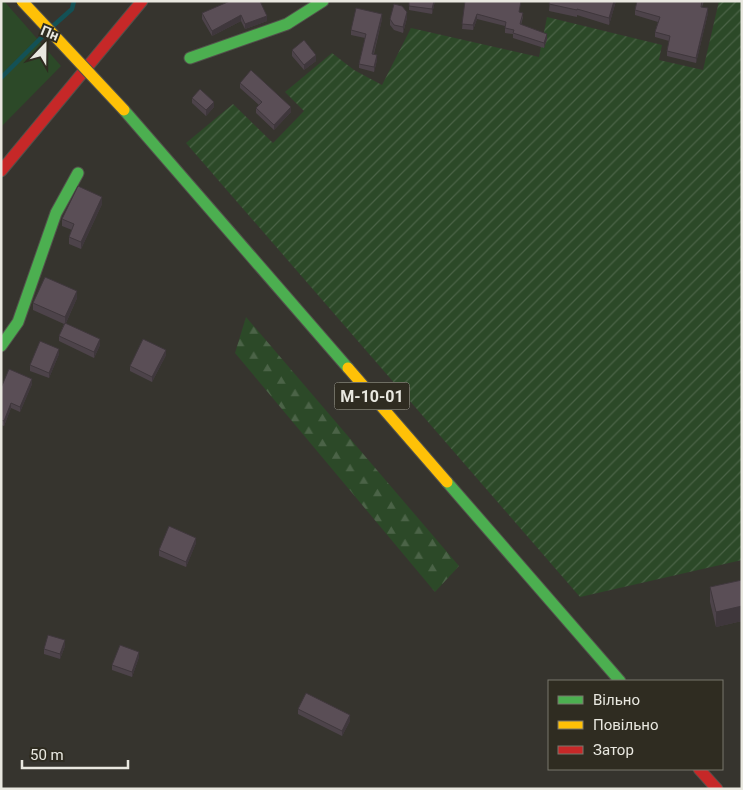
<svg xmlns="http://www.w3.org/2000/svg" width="743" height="790" font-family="Roboto,sans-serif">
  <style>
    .grass { fill: #2c4928 }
    .forest { fill: url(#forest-firs) }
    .garden { fill: url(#garden-furrows) }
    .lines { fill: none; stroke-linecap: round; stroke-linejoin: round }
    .stream { stroke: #135156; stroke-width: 4.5 }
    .fast-casing { stroke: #52514b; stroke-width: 13 }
    .slow-casing { stroke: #52514b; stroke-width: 13 }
    .jam-casing { stroke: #52514b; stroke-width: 13 }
    .fast { stroke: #4caf50; stroke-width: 11 }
    .slow { stroke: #ffc107; stroke-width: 11 }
    .jam { stroke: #c62828; stroke-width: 11 }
    .slow-bridge-casing { stroke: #52514b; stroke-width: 13; stroke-linecap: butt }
    .slow-bridge { stroke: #ffc107; stroke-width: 11 }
    .wall { fill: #4d434a }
    .shaded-wall { fill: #3f373c }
    .building { fill: #5a4e56; stroke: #3f373c }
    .labels { text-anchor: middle; stroke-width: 4; stroke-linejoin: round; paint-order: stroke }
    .shield { fill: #2f2c21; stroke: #b1b0a7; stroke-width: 1 }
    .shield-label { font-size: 16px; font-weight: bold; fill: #e9e8e0 }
  </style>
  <defs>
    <pattern id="forest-firs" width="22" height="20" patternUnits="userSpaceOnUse" patternTransform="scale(1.25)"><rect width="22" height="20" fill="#2c4928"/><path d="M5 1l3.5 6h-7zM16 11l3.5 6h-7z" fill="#4b6347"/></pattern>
    <pattern id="garden-furrows" width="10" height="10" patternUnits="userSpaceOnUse" patternTransform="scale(1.25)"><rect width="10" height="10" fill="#2c4928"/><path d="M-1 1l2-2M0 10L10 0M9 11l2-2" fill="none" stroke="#4b6347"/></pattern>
  </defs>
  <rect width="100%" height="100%" fill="#36342e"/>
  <polygon class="grass" points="1,1 4,1 61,66 1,127"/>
  <polygon class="forest" points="246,317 459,566 435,592 235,353"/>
  <polygon class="garden" points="719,1 742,1 742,560 580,597 186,143 233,104 273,143 304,111 285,92 332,53 354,70 382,85 411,28 539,57 547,17 662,45 659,60 703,70"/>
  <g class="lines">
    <g class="stream">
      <polyline points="53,26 72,9 74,1"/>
      <polyline points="1,78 46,33"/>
    </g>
    <g class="fast-casing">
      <g id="fast">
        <polyline points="190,58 287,24 323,1"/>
        <polyline points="124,110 348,368"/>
        <polyline points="1,346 18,322 56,213 78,173"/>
        <polyline points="447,482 620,681"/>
      </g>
    </g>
    <g class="slow-casing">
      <polyline id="slow" points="348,368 447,482"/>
    </g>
    <g class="jam-casing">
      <g id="jam">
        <polyline points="1,171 142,1"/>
        <polyline points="699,769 717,789"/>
      </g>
    </g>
    <use href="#fast" class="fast"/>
    <use href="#slow" class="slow"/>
    <use href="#jam" class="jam"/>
    <g class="slow-bridge-casing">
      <polyline id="slow-bridge" points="22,1 124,110"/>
    </g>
    <use href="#slow-bridge" class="slow-bridge"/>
  </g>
  <g class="wall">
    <polygon points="435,1 432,14 409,10 409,6"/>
    <polygon points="465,1 520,12 523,17 521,25 547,39 544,48 513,38 513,34 505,33 505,26 477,19 473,30 462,29"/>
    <polygon points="550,1 616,1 609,25 577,15 577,17 549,11"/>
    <polygon points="637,1 704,1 702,7 708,13 696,63 667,56 667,51 669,41 655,37 655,32 658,22 635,15 635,10"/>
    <polygon points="202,13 267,16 267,21 245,29 241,21 212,36 202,19"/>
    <polygon points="407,18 403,33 394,30 390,25 390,19"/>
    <polygon points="382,19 374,54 377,60 374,72 359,68 359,64 365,38 351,35 351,30"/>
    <polygon points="292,50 316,61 304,70 292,56"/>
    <polygon points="240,83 291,112 274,130 256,113 256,108 259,105 240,88"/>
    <polygon points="192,98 214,107 206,116 192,103"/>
    <polygon points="102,204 81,249 69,244 69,237 72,230 62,226 62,219"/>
    <polygon points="77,298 66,323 100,345 94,358 59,341 59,336 64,324 33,310 33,303"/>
    <polygon points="59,354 49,378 30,371 30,365"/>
    <polygon points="166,355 152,382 130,371 130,366"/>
    <polygon points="32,384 20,412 11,408 4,426 1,425 1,388"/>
    <polygon points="196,543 186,567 159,556 159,550"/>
    <polygon points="742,580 742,621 716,627 710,602 710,587"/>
    <polygon points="65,646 60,659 44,654 44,649"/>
    <polygon points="139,657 132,677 112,670 112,665"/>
    <polygon points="298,709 350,721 342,736 298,714"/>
  </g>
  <g class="shaded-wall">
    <polygon points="434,1 435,1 432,14 432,9"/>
    <polygon points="614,1 616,1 609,25 609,18"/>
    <polygon points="708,8 708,13 696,63 696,58"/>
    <polygon points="407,12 407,18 403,33 403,27"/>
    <polygon points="382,14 382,19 372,59 372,54"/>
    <polygon points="477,14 477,19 473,30 473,25"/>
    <polygon points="241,15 241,21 212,36 212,31"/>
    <polygon points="267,16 267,21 245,29 245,24"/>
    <polygon points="547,34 547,39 544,48 544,43"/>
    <polygon points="316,55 316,61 304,70 304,65"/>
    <polygon points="377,55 377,60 374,72 374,67"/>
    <polygon points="214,102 214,107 206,116 206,110"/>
    <polygon points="291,107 291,112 274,130 274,125"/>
    <polygon points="102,197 102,204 81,249 81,242"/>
    <polygon points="77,291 77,298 65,325 65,317"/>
    <polygon points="100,339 100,345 94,358 94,352"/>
    <polygon points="59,349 59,354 49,378 49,373"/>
    <polygon points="166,350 166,355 152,382 152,377"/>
    <polygon points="32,379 32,384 20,412 20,407"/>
    <polygon points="11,403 11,408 4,426 4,421"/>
    <polygon points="196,538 196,543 186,567 186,562"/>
    <polygon points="742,606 742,621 716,627 716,612"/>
    <polygon points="65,640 65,646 60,659 60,654"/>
    <polygon points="139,652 139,657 132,677 132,672"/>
    <polygon points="350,715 350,721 342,736 342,731"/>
  </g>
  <g class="building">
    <polygon points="230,1 260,1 267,16 245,24 241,15 212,31 202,13"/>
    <polygon points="409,1 434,1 432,9 409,6"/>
    <polygon points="465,1 521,1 519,12 523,13 520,24 547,34 544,43 513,33 514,30 505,28 506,22 477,14 473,25 462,24"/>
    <polygon points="550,1 614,1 609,18 577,9 577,10 549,4"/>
    <polygon points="637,1 702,1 701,7 708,8 696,58 667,51 670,36 655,32 660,17 635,10"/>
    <polygon points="394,4 402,6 407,12 403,27 394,25 390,19"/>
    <polygon points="356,8 382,14 372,54 377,55 374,67 359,64 366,34 351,30"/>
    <polygon points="304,40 316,55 304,65 292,50"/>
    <polygon points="251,70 291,107 274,125 256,108 262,102 240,83"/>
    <polygon points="200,89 214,102 206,110 192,98"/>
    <polygon points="78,186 102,197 81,242 69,237 74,224 62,219"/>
    <polygon points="45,277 77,291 65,317 33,303"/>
    <polygon points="65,323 100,339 94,352 59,336"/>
    <polygon points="143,339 166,350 152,377 130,366"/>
    <polygon points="40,341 59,349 49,373 30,365"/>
    <polygon points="9,369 32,379 20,407 11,403 4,421 1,420 1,388"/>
    <polygon points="169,526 196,538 186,562 159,550"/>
    <polygon points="742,580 742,606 716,612 710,587"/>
    <polygon points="48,635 65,640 60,654 44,649"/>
    <polygon points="120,645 139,652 132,672 112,665"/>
    <polygon points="306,693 350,715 342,731 298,709"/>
  </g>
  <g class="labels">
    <rect class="shield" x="334.5" y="382.5" width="75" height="27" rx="4"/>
    <g class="shield-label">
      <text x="372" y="402">М-10-01</text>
    </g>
  </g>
  <rect width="743" height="790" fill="none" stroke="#e9e8e0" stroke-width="5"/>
  <rect x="548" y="680" width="175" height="90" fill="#2f2c21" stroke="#79776d"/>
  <rect x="558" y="696" width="25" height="8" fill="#4caf50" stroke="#79776d"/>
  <text x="593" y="705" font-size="15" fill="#e9e8e0">Вільно</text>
  <rect x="558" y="721" width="25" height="8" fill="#ffc107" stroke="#79776d"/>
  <text x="593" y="730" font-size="15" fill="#e9e8e0">Повільно</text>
  <rect x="558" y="746" width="25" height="8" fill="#c62828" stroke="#79776d"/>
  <text x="593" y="755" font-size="15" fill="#e9e8e0">Затор</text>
  <g transform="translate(45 45) rotate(22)" stroke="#2f2c21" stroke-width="4" paint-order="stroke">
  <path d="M0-4L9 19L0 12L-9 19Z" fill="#e9e8e0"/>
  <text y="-8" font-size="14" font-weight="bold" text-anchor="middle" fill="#e9e8e0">Пн</text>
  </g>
  <path d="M22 760v8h106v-8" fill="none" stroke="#e9e8e0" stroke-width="2.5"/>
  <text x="30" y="760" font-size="15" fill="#e9e8e0" stroke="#2f2c21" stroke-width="4" paint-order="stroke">50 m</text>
</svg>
